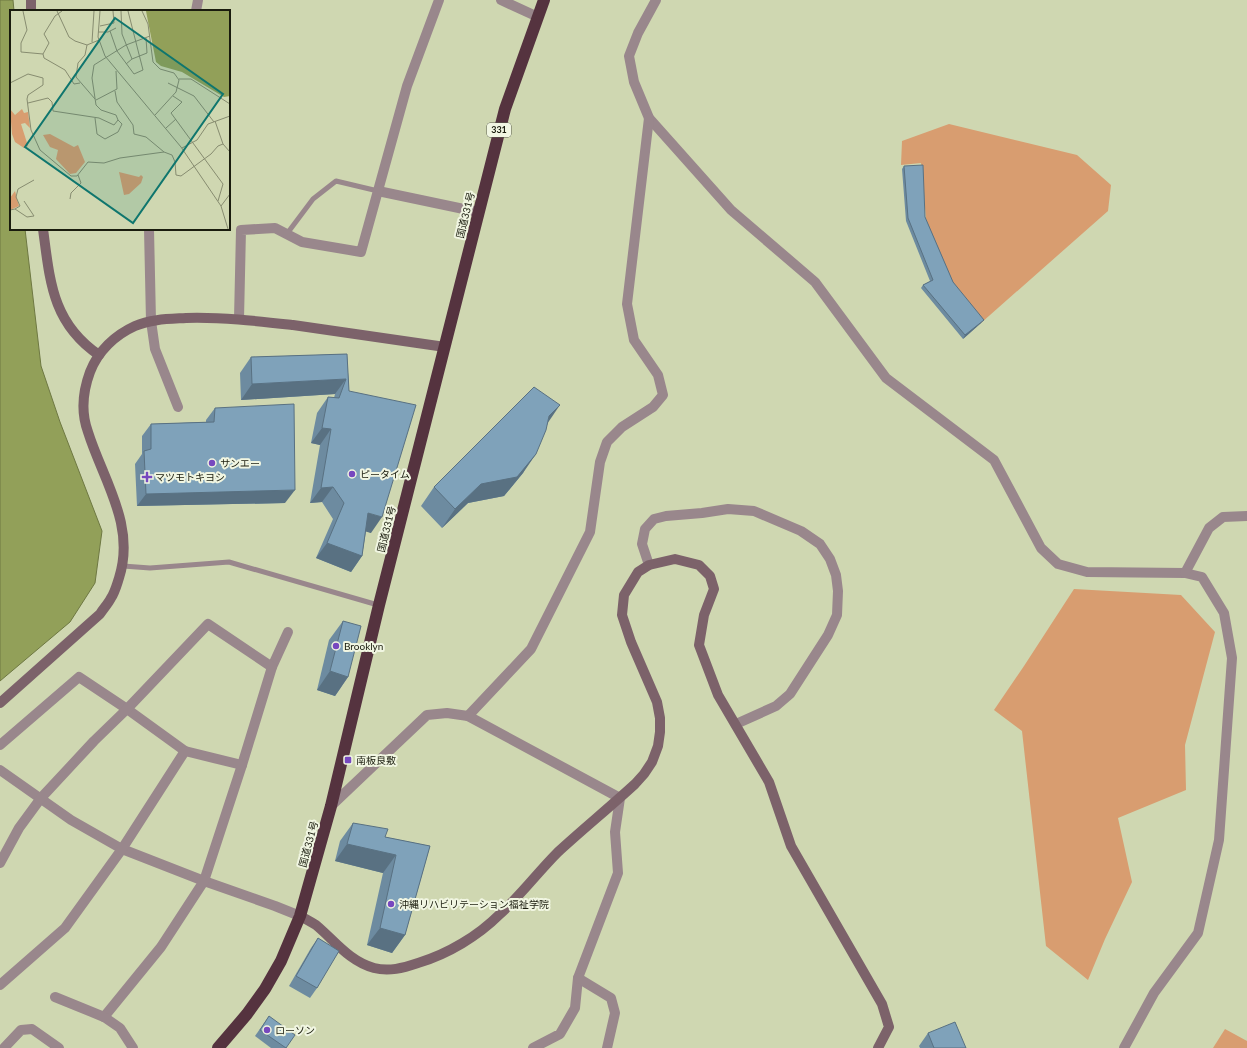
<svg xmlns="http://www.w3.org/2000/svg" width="1247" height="1048" font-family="Lato,'Noto Sans JP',sans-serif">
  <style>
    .green { fill: #d89d70 }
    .water { fill: #92a059; stroke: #6e7842 }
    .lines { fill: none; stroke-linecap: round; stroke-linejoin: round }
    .lane { stroke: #99878c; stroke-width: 5 }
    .street { stroke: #99878c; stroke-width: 10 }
    .secondary { stroke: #7c626a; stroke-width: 10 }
    .highway { stroke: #55333f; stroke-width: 12 }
    .wall { fill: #6d8ba0 }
    .shaded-wall { fill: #597182 }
    .building { fill: #7fa2ba; stroke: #597182 }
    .poi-dot { fill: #7748bf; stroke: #f1f6e2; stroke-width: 1.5 }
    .labels { text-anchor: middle; stroke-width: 4; stroke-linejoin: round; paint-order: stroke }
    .shield { fill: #f1f6e2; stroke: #5a5d4e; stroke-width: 1 }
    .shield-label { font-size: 9px; font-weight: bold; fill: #1a1c0e }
    .street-label { font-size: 10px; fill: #1a1c0e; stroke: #f1f6e2 }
    .poi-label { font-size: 10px; fill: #1a1c0e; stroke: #f1f6e2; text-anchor: start }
    .inset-road { fill: none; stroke: #878c70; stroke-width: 1 }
    .view { fill: #0f766e; fill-opacity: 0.15; stroke: #0f766e; stroke-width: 2 }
    .inset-edge { fill: none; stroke: #1a1c0e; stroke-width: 2 }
  </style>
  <rect width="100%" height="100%" fill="#cfd7b1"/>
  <g class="green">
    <polygon points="949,124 1077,155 1111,185 1108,211 981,323 946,273 926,219 921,163 901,165 902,141"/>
    <polygon points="1074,589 1181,595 1215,632 1185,745 1186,790 1118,818 1132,882 1105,939 1088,980 1046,946 1022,731 994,710 1024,666"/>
    <polygon points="1225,1029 1247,1041 1247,1048 1213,1048"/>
  </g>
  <polygon class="water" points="0,0 13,0 14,11 11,11 11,229 25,229 41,366 60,422 102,531 95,583 70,622 0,681"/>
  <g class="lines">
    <g class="lane">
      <polyline points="286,235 313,199 336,181 378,191"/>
      <polyline points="123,566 150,568 229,562 378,605"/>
    </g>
    <g class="street">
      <polyline points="501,0 538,17"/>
      <polyline points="656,0 638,33 629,56 634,82 649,118 731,210 815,282 886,378 994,460 1041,548 1058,564 1087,572 1185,573 1202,577 1224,613 1232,658 1219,840 1198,933 1154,993 1124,1048"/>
      <polyline points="196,11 198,0"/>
      <polyline points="378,191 478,212"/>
      <polyline points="149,229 151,321 155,349 178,407"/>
      <polyline points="239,319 241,230 275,228 302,242 361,252 407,86 439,0"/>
      <polyline points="649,565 642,544 645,529 654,519 666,516 702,513 728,509 754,511 801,531 820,544 830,559 836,575 838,591 837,615 828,635 790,694 776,706 736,724"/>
      <polyline points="1185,573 1209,528 1223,517 1247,516"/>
      <polyline points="272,667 288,632"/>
      <polyline points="468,716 531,649 590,532 600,462 607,442 622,427 653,407 663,395 658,375 634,340 627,304 649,118"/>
      <polyline points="0,745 79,677 127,709 185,751"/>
      <polyline points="0,770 71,820 122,849 204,881 275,906 300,916"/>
      <polyline points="331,806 427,715 447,713 468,716 620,798 615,832 618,873 578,978 575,1008 560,1034 533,1048"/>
      <polyline points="0,863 19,828 41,798 94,741 127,709 208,624 272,667 242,765 204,881 161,947 104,1017"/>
      <polyline points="578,978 611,998 615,1013 607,1048"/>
      <polyline points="0,985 65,928 122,849 185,751 242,765"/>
      <polyline points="55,997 104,1017 120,1028 133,1048"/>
      <polyline points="4,1048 21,1030 32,1029 59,1048"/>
    </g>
    <g class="secondary">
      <polyline points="31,0 31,11"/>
      <path d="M43,229c7,52 9,94 56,126"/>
      <path d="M0,703l100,-89c3,-5 8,-10 11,-16 4,-6 6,-14 8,-20 17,-53 -16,-98 -31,-146 -7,-19 -5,-41 2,-60 8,-21 25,-37 45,-46 16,-7 34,-7 51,-8 36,-1 71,3 107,7 51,7 101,15 152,22"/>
      <path d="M300,916c6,3 11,6 16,9 19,16 33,36 58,43 15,4 29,0 44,-5 30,-9 60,-27 82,-49 21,-19 38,-42 58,-62 25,-23 52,-45 77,-68l9,-10 8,-12 6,-16 2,-14v-14l-3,-16 -26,-60 -9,-27 2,-20 14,-23 11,-7 26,-6 24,6 11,11 4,13 -10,26 -5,30 19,50 51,87 22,64 91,158 7,23 -11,21"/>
    </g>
    <polyline class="highway" points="218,1048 247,1014 265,989 281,961 300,916 331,806 379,605 505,109 544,0"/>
  </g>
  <g class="wall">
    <polygon points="904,166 925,217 953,282 981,323 963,339 921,288 923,285 930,281 906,221 902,169"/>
    <polygon points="347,354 349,391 371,533 366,531 362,556 351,572 316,558 333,519 322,502 310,503 320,445 311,443 317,413 328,397 334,398 335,394 241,400 240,373 251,357"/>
    <polygon points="215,408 285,503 137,506 135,464 142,454 142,436 151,424 206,422 206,420"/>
    <polygon points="548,423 523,473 504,496 468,503 442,528 421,506 434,487"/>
    <polygon points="343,621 348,677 335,696 317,690 329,640"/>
    <polygon points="353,823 385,837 430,846 405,935 392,953 367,945 383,873 335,861 340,841"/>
    <polygon points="318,938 317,988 310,998 289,986 311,948"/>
    <polygon points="269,1016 286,1048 271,1048 255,1036"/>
    <polygon points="928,1033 966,1048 920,1048 919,1046"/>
  </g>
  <g class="shaded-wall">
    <polygon points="984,320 981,323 963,339 965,335"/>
    <polygon points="346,379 335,394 241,400 252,384"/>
    <polygon points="560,405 547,424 549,416"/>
    <polygon points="322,428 331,429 320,445 311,443"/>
    <polygon points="536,454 523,473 504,496 468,503 442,528 455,509 481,484"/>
    <polygon points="333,487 322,502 310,503 321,488"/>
    <polygon points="295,490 285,503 137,506 146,494"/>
    <polygon points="368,513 382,517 371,533 357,529"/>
    <polygon points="327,543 362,556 351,572 316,558"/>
    <polygon points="330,671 348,677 335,696 317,690"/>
    <polygon points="347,844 396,855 383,873 335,861"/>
    <polygon points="380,928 405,935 392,953 367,945"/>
  </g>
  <g class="building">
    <polygon points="923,165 925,217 953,282 984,320 965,335 923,285 933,280 908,218 904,166"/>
    <polygon points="347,354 349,391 416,405 382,517 368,513 362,556 327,543 344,503 333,487 321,488 331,429 322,428 328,397 339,398 346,379 252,384 251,357"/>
    <polygon points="534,387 560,405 549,416 546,430 536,454 517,477 481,484 455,509 434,487"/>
    <polygon points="294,404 295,490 146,494 144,451 151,449 151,424 214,422 215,408"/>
    <polygon points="343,621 361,626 348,677 330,671"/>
    <polygon points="353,823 388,829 385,837 430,846 405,935 380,928 396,855 347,844"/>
    <polygon points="318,938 339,951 317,988 296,976"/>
    <polygon points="269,1016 295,1035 286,1048 260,1030"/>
    <polygon points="955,1022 966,1048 934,1048 928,1033"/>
  </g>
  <g class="poi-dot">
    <circle cx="212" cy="463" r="4"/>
    <circle cx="352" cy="474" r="4"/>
    <path d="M145 471h4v4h4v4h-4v4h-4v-4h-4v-4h4z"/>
    <circle cx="336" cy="646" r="4"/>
    <rect x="344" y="756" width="8" height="8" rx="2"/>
    <circle cx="391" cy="904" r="4"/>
    <circle cx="267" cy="1030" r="4"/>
  </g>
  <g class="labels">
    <rect class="shield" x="487" y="123" width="24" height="14" rx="3"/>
    <g class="shield-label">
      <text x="499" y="133">331</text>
    </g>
    <g class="street-label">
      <text transform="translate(465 215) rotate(-76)" y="4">国道331号</text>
      <text transform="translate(386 529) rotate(-76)" y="4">国道331号</text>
      <text transform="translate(308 844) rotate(-75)" y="4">国道331号</text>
    </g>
    <g class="poi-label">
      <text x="220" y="467">サンエー</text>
      <text x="360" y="478">ピータイム</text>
      <text x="155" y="481">マツモトキヨシ</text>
      <text x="344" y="650">Brooklyn</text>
      <text x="356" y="764">南板良敷</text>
      <text x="399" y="908">沖縄リハビリテーション福祉学院</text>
      <text x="275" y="1034">ローソン</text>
    </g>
  </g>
  <g transform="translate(10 10)">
    <rect width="220" height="220" fill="#cfd7b1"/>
    <path d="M0,99l5,6 7,-6 2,4 4,-1 2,16 -5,-5 -4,1 7,22 -4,2 -9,-6 -3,-8zM40,124l24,13 4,-2 7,17 -9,11 -6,1 -14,-15 2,-9 -8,-3 -7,-12zM109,162l20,5 2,-2 2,2 -2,6 -12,11 -5,1zM5,181l4,15 -9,4v-12z" fill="#d89d70"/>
    <path d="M136,1h84v85l-6,1 -42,-25 -21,-6 -5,-4z" fill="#92a059"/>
    <path class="inset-road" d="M13,1l4,19 -6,13v9l22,2 1,4 21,12 9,14 6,-1M47,1l12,26 6,4 12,4 12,-5M90,1l-2,26 7,19 76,91 40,59 7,23M111,1l1,23 10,25 -6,5M132,1l6,13 5,38 7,7 14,4 5,7 -3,12 -21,23M90,16l14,-3 -1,-12M100,21l7,20 17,23 9,-4 -15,-59M88,22h10l8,-4M82,32l2,-31M77,35l-2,10 -7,8 -2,14 19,22M33,44l6,-11 -5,-9 11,-18 7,-5M122,49l15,-6 -1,-15M169,69h12l39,25M0,73l18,-9 15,4v7l-15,10 -1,4 4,31 9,20 31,26h6l11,-14 16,1 16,-5 44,-6 8,3 3,7 1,13 5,1 30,-22 7,-8 5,-2M158,73l26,13 20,26M105,81l2,11 16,23 1,9 12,3 18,15M163,86l9,6 -11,11 52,71 -5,17M86,90l21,-11 -1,-18M18,93l20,-5 4,4 1,9 46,7 15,7 4,-5 -2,-5 -15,-5 -5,-5 -4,-27 2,-13 32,-20 24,-9M85,108l2,16 8,5 13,-7 4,-8 -4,-4M205,111l8,23 7,8M156,118l10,-9M172,138l15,-8 11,-16 22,-8M60,189l1,-6 10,-10 -3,-8M211,196l9,-12M5,199l5,-3 -4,-9 2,-8 16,-9M0,200l5,-1 12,8 7,-1 -10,-15"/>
    <path class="view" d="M105,8l108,76 -90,129 -108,-76z"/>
    <rect width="220" height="220" class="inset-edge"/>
  </g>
</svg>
